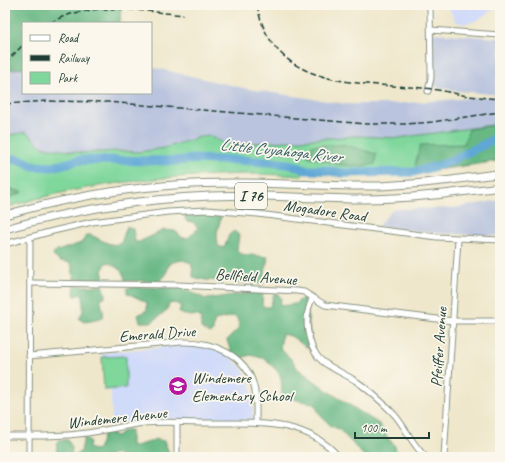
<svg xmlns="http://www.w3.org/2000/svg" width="505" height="462" font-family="Caveat,sans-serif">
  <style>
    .built { fill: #d0daf9 }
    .industrial { fill: #bac4de }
    .green { fill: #7fd79c; stroke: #4f8a68 }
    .forest { fill: #67b884; stroke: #437a5c }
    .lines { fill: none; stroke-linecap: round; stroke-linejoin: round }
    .river { stroke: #5ea7d5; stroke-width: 9 }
    .minor-casing { stroke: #879280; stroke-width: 7 }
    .highway-casing { stroke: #879280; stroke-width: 9 }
    .minor { stroke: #fff; stroke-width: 5 }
    .highway { stroke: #fff; stroke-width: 7 }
    .rail { stroke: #1f3d34; stroke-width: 1.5; stroke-dasharray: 6 3; stroke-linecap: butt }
    .labels { text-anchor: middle; stroke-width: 3.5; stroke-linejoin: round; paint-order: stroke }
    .shield { fill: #fbf7ec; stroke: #61756b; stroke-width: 1 }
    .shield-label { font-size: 15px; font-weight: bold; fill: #1f3d34 }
    .street-label { font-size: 16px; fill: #1f3d34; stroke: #fbf7ec }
    .poi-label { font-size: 16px; fill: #1f3d34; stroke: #fbf7ec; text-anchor: start }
    .water-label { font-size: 17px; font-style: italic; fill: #325d64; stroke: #fbf7ec }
  </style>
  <rect width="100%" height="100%" fill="#fbf7ec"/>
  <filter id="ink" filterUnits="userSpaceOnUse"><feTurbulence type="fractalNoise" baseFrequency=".025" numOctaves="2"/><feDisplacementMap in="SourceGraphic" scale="8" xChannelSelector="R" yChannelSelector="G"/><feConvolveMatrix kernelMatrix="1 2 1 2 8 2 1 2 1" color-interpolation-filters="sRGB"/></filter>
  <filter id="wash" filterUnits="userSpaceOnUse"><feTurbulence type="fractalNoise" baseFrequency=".012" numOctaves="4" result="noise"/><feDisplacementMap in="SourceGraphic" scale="16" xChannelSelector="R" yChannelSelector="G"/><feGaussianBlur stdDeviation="0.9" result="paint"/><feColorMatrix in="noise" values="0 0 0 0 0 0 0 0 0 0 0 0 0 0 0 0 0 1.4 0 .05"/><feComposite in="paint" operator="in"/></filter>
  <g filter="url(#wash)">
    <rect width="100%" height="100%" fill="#efe7cb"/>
    <g class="built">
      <polygon points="447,5 500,5 476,21 463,24 455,21"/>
      <polygon points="183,345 198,345 214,348 230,357 243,369 250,381 253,395 253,420 158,419 114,424 112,421 111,391 106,391 101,353"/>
    </g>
    <g class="industrial">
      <polygon points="433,33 500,38 500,95 458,91 433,86"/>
      <polygon points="151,67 248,89 347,104 392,104 500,96 500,124 398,138 357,136 228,145 207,135 164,148 139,152 118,151 82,153 42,147 26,132 5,136 5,70 23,68 23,93 151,93"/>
      <polygon points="500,200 500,236 435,233 378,226 393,209 454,208"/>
    </g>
    <g class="green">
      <path d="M500,124v37l-100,14 -48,1 -49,-3 -1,3c-19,-1 -37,-2 -55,-2 -11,0 -21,1 -31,1 -71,3 -143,11 -211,33v-9l18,-7 -9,-2h-9v-54l21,-4 16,15 40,6 36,-2 21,1 25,-4 43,-13 21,10 129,-9 41,2z"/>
      <polygon points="126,356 126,388 104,390 102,357"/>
    </g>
    <g class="forest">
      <polygon points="5,5 121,5 120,23 23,23 23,68 5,70"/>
      <polygon points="500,124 500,160 421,172 415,165 420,145 464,144 469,129"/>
      <path d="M313,145h33l30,9 -1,10c-25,6 -43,-1 -68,-8z"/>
      <polygon points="5,190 14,190 23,192 5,199"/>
      <path d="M202,214l16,1 3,2 -4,16 1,13 6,2 5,-13 5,-4 5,4 -2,15 4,4 27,3 -5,27 -58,-4 -12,-3v-6l-2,-8 -8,-3 -10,2 -5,4 -2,9 -6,6h-35c0,-10 -10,-16 -18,-19l-5,9 2,7 -9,2 -21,-1 -3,-16 -11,-2 -7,-5 1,-4 27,-9 6,-8h4c9,4 21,13 30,8l6,-17 6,3 2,13h4l25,-12 11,1 8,7h5l10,-10 -5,-6 -7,-1 -2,-6z"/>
      <path d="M75,286h28v3l3,5 -1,3 -4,1c-1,7 4,13 2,20l-7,2 -12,2 -5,-3 4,-8v-14l-2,-3 -6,2 -1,-3z"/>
      <polygon points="134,287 182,288 206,299 256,292 263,294 262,304 265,307 270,307 274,294 278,294 281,298 280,306 295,304 304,297 307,307 312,351 291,336 282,334 280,349 290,358 298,369 328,391 379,424 387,437 395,446 398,457 365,457 339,429 331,426 319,413 315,404 289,398 282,394 281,377 277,371 266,359 250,355 242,358 231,352 227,340 238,329 239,320 234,316 215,320 214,323 213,331 210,333 201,328 201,319 198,315 191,316 181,314 179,311 181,306 175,303 169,304 167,310 152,322 140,322 138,315 147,310 147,303 144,301 127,293 127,288"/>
      <polygon points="124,430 131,430 131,447 150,442 155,439 164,441 171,457 119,457 116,454 111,454 110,457 48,457 56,453 57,448 56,443 60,440 68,440 72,448 71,453 75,456 81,451 84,437 90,441 89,448 94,450 98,449 102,440 103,435 105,432 117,436"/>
    </g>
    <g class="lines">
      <polyline class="river" points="5,157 24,161 33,166 52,167 80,160 177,161 195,159 213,160 236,160 271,162 294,165 305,170 324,170 342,173 414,172 444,164 485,144 500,135"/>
    </g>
  </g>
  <g filter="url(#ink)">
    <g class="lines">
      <g class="minor-casing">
        <g id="minor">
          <polyline points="431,30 500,35"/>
          <polyline points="428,91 431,78 430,5"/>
          <polyline points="5,244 53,231 92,222 168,212 207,210 258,214 437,237 500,240"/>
          <polyline points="30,283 178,285 297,291 304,292 325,305 453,321 500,321"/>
          <path d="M312,298c-1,5 -4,9 -4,14 -3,15 2,39 14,49 10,8 23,13 34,20 13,9 24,19 35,30 14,13 20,34 35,46"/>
          <path d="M29,356l152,-14c30,-1 65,12 73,44 3,12 2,25 2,37"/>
          <polyline points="177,423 177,457"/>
          <path d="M5,436c24,0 49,1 73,-2 22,-2 44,-8 66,-11 20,-2 41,0 61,0 47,1 100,-6 134,34"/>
          <polyline points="29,457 30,237"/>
          <polyline points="444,457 458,239"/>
        </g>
      </g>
      <g class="highway-casing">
        <g id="highway">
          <path d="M5,215c73,-21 151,-32 227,-32 49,-1 98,4 148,3 24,-1 48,-3 72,-6 16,-2 32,-5 48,-6"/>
          <path d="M5,229c67,-19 136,-30 205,-33 51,-2 101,3 152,3 46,0 92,-6 138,-12"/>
        </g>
      </g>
      <use href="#minor" class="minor"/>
      <use href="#highway" class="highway"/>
      <g class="rail">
        <path d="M257,5c16,84 98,77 165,83 15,1 30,5 45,8 11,1 22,2 33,3"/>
        <path d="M50,23c39,-23 91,-12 134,-8"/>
        <polyline points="5,63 23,45"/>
        <polyline points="5,104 48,101 108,102 367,124 407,124 432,122 500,112"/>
      </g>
    </g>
  </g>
  <defs>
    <g id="school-disc" transform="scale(1)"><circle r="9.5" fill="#b5179e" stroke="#fbf7ec"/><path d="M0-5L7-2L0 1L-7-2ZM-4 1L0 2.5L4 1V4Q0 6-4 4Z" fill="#fff"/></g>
  </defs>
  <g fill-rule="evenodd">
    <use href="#school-disc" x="178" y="386"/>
  </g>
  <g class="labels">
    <rect class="shield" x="235" y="183" width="32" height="26" rx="3"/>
    <g class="shield-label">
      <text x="251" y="201">I 76</text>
    </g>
    <g class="street-label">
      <text transform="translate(325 210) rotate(8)" y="6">Mogadore Road</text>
      <text transform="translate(256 276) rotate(4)" y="6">Bellfield Avenue</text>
      <text transform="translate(157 333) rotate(-4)" y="6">Emerald Drive</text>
      <text transform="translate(438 347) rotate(-86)" y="6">Pfeiffer Avenue</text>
      <text transform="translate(117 417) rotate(-6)" y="6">Windemere Avenue</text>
    </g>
    <g class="poi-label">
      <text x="192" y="383">Windemere<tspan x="192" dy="18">Elementary School</tspan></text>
    </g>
    <g class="water-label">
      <text transform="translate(281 150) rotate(6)" y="6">Little Cuyahoga River</text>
    </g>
  </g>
  <rect width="505" height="462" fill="none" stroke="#fbf7ec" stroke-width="20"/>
  <rect x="22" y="22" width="130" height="72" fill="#fbf7ec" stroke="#a3ada2"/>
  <rect x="30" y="35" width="20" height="6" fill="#ffffff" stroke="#a3ada2"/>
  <text x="58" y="42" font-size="12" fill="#1f3d34">Road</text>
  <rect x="30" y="55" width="20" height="6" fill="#1f3d34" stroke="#a3ada2"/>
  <text x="58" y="62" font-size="12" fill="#1f3d34">Railway</text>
  <rect x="30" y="72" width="20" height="12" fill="#7fd79c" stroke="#a3ada2"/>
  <text x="58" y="82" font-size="12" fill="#1f3d34">Park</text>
  <path d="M355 432v6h74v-6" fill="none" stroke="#1f3d34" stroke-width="2"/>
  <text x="361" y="432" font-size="12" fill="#1f3d34" stroke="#fbf7ec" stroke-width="3" paint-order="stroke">100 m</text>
</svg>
